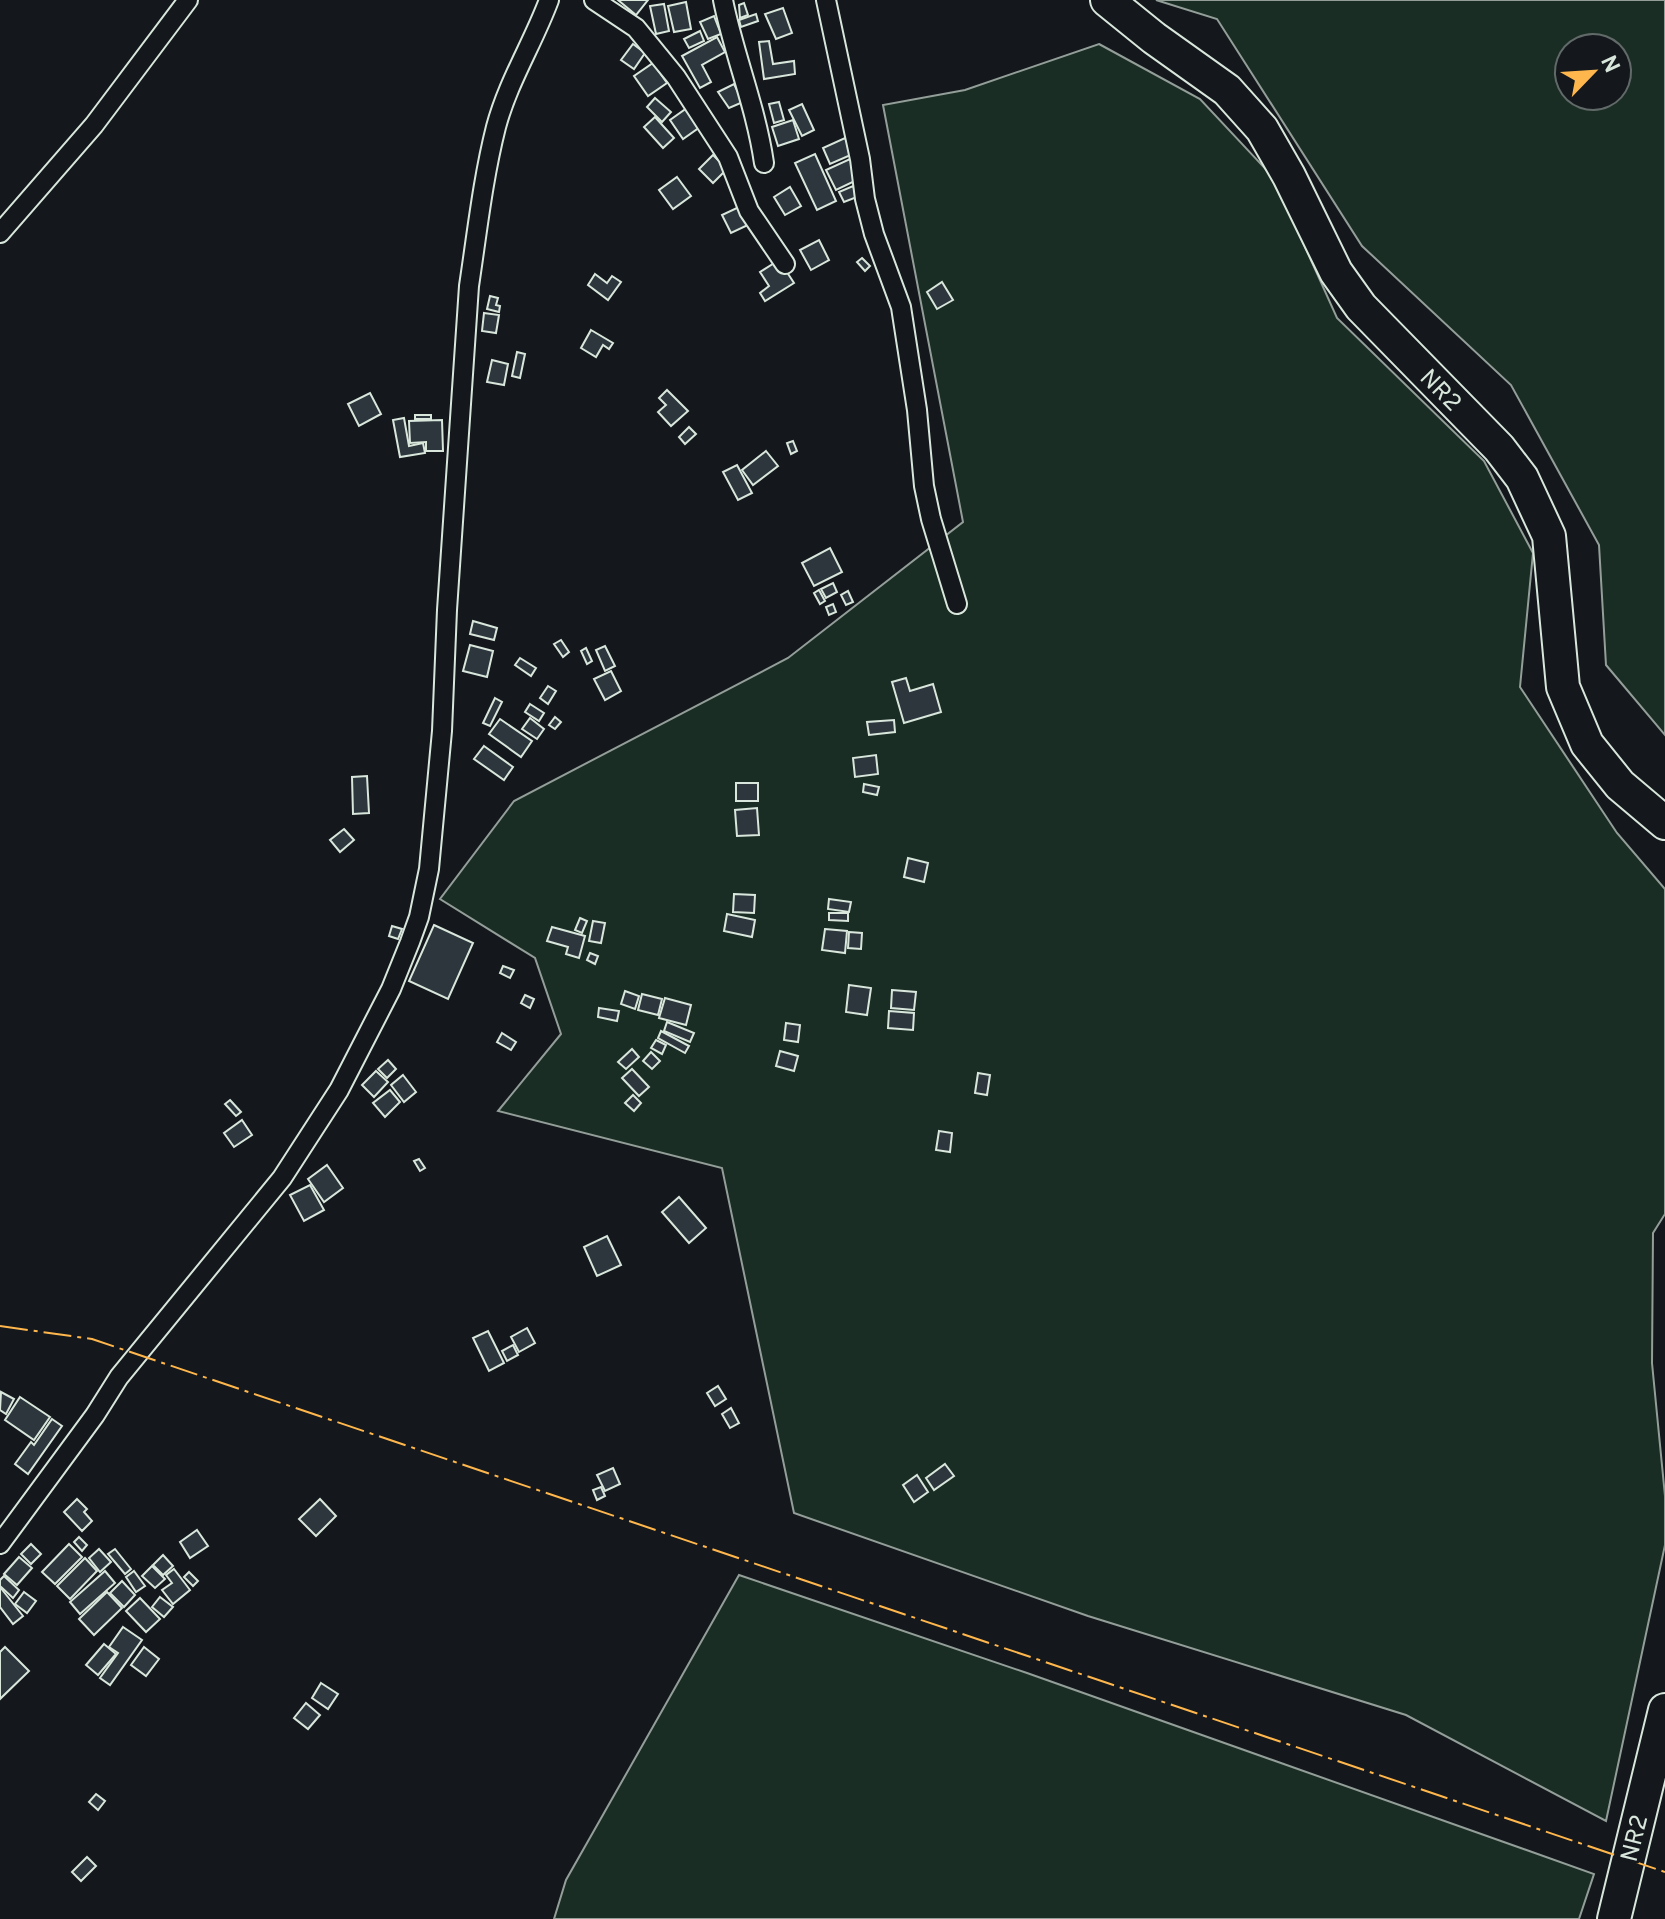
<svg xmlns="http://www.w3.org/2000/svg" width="1665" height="1919" font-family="Overpass,sans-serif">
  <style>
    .green { fill: #1a2d24; stroke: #939e99; stroke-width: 2; fill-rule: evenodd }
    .building { fill: #2c363c; stroke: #d8e6dc; stroke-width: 2 }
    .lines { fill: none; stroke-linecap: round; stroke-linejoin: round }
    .street-casing { stroke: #d8e6dc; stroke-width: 22 }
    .highway-casing { stroke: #d8e6dc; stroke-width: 36 }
    .street { stroke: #14181c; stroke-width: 18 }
    .highway { stroke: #14181c; stroke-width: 32 }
    .power { stroke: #ffb74d; stroke-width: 2; stroke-dasharray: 28 6 4 6; stroke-linecap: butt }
    .labels { text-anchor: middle; stroke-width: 6; stroke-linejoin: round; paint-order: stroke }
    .street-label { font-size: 24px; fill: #d8e6dc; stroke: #14181c }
  </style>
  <rect width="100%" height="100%" fill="#14181c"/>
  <g class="green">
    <path d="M1156,0h509v735l-59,-70 -7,-120 -88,-160 -149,-139 -145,-227zM1569,48h48v48h-48z"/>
    <polygon points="1099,44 1200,99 1274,178 1337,318 1484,461 1533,553 1520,687 1617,833 1665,889 1665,1214 1653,1233 1652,1363 1665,1496 1665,1545 1606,1821 1406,1715 1088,1616 794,1513 722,1168 498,1111 561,1034 535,958 440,899 514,801 788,658 963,522 883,105 965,90"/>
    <polygon points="739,1575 1027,1673 1594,1874 1579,1919 554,1919 566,1880"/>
  </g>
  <g class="building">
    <polygon points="618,0 648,0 636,15"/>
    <polygon points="686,2 691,29 674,32 668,6"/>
    <polygon points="744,3 748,15 740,18 739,5"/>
    <polygon points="664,4 669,31 656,34 650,6"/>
    <polygon points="783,8 792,33 776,39 765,14"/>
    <polygon points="756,14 758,21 741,27 739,20"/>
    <polygon points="714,16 721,34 708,39 700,22"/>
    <polygon points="700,31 704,41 689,48 684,39"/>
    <polygon points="717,37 725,52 702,65 711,82 700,88 682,56"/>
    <polygon points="769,41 773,64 794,61 795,74 764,79 759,42"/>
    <polygon points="633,44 645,53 634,69 621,60"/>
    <polygon points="653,63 667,83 648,96 634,76"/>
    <polygon points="734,84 743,102 729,108 718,92"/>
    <polygon points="655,98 671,112 662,122 647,107"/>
    <polygon points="779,102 784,120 774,123 769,104"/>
    <polygon points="802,104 814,130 802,136 789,110"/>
    <polygon points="687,108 700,127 683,139 670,120"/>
    <polygon points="655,117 674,138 663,148 644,127"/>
    <polygon points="793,120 799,139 778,146 772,127"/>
    <polygon points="845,138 853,154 830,164 823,148"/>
    <polygon points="815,154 836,201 817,210 795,163"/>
    <polygon points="713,155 727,169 713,183 699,169"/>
    <polygon points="850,159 859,179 836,190 826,170"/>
    <polygon points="677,177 691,196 673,209 659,190"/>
    <polygon points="853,186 857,197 844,202 839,192"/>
    <polygon points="790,187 801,206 785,215 774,197"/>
    <polygon points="741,206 750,224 731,233 722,215"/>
    <polygon points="819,240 829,260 811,270 800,250"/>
    <polygon points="862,258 870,266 865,271 857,262"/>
    <polygon points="779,260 794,283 765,301 760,293 769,286 760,272"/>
    <polygon points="595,274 607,283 612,276 621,282 608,300 588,285"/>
    <polygon points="942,282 953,300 937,309 927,292"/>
    <polygon points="490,296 498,298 496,305 500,306 499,312 487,309"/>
    <polygon points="484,313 499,315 496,333 482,331"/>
    <polygon points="591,330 613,343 609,349 603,345 596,357 581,348"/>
    <polygon points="517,352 525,354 520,378 512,376"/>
    <polygon points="492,360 508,364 504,385 487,382"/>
    <polygon points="667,390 688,411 671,426 658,412 666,405 659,398"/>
    <polygon points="370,393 381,414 359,426 348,404"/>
    <rect x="415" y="415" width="16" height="4"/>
    <polygon points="404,418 409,446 423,443 425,453 400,457 393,420"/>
    <polygon points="442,420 443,451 426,451 426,442 410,443 409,421"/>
    <polygon points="689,427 696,434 685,444 679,437"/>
    <polygon points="793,441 797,451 791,454 787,443"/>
    <polygon points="766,451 778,466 753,485 742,470"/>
    <polygon points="737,465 752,493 738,500 723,472"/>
    <polygon points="830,548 842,572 814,586 802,563"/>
    <polygon points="833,583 837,592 826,598 821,589"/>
    <polygon points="819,590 825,601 820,604 814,593"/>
    <polygon points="848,591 853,602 846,605 841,595"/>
    <polygon points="833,604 836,612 829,615 826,607"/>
    <polygon points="473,621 497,628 494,640 470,634"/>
    <polygon points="561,640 569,652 563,657 554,644"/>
    <polygon points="470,645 493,651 487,677 463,671"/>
    <polygon points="605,646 615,666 605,671 596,650"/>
    <polygon points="586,648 592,661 587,664 581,651"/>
    <polygon points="520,658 536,668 531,676 515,665"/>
    <polygon points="611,671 621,691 605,700 594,679"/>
    <polygon points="906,678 910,691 933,684 941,712 904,723 892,682"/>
    <polygon points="548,686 556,691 548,704 540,698"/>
    <polygon points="495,698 502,702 490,726 483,723"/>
    <polygon points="530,704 544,713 539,721 525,712"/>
    <polygon points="555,717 561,722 555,729 549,725"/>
    <polygon points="530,718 544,729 537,739 522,729"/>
    <polygon points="500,719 532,741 521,757 489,734"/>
    <polygon points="894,720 895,732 869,735 867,722"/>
    <polygon points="484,746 513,767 504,780 474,759"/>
    <polygon points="876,755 878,774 855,777 853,758"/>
    <polygon points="367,776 369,813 353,814 352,777"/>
    <rect x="736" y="783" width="22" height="18"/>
    <polygon points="864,784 879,787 877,795 863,792"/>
    <polygon points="757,808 759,835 737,836 735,810"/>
    <polygon points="344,829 354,840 340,852 330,840"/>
    <polygon points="908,858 928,863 924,882 904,877"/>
    <polygon points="734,894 755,895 754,913 733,912"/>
    <polygon points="829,899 851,902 849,912 828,909"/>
    <polygon points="829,913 848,913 848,921 829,920"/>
    <polygon points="727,914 755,920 752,937 724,931"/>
    <polygon points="580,918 587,921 582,933 575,930"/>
    <polygon points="593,921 605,923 601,943 589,941"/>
    <polygon points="434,925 473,943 448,999 409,981"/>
    <polygon points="392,926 402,929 398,939 389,936"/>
    <polygon points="552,927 585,936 579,958 566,954 568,947 547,941"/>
    <polygon points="825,929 847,931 845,953 822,950"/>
    <polygon points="849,932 862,933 861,949 848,948"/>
    <polygon points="590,953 598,956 595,964 587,960"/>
    <polygon points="503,966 514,970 510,978 500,973"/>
    <polygon points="849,985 871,988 867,1015 846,1012"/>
    <polygon points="892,990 916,992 914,1010 891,1008"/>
    <polygon points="625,991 639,996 635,1009 621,1004"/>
    <polygon points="642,994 662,999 658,1015 638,1010"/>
    <polygon points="525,995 534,999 530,1008 521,1003"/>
    <polygon points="665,998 691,1005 686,1025 659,1018"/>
    <polygon points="599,1008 619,1011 617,1021 598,1017"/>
    <polygon points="889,1011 914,1013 913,1030 888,1028"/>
    <polygon points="667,1022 694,1033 690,1042 664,1031"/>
    <polygon points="786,1023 800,1025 798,1042 784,1040"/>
    <polygon points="661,1031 689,1046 685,1053 658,1038"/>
    <polygon points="502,1033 516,1042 511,1050 497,1042"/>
    <polygon points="656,1040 666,1045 662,1054 651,1048"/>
    <polygon points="632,1049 639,1057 626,1069 618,1062"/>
    <polygon points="780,1051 798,1056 794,1071 776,1066"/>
    <polygon points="651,1052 660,1061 652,1069 643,1061"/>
    <polygon points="388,1060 396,1069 387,1078 378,1069"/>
    <polygon points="632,1069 649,1087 639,1096 622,1078"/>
    <polygon points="376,1071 388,1082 374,1097 362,1085"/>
    <polygon points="978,1073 990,1075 987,1095 975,1093"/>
    <polygon points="403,1075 416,1092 404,1102 391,1085"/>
    <polygon points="390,1090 400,1102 385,1117 373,1103"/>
    <polygon points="633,1095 641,1103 634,1111 625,1103"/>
    <polygon points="230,1100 241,1112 236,1116 225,1104"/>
    <polygon points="242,1120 252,1135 234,1147 224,1133"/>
    <polygon points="939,1131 952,1133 950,1152 936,1150"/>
    <polygon points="419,1159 425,1168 420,1171 414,1161"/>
    <polygon points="327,1165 343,1188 324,1202 308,1179"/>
    <polygon points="310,1185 324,1210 304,1221 290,1195"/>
    <polygon points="679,1197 706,1228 689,1243 662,1212"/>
    <polygon points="607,1236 621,1265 597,1276 584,1247"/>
    <polygon points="527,1328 535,1343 519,1352 511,1337"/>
    <polygon points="488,1331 504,1363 489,1371 473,1338"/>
    <polygon points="513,1345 518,1355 507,1361 502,1351"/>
    <polygon points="718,1386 726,1399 715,1406 707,1393"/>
    <polygon points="1,1392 14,1399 6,1414 0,1410"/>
    <polygon points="20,1397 50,1417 34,1440 5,1420"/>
    <polygon points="731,1408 739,1423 730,1428 722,1414"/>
    <polygon points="52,1419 62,1426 28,1474 15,1464 31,1442 34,1445"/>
    <polygon points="945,1464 954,1476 934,1490 926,1478"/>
    <polygon points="613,1468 620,1484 605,1491 597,1475"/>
    <polygon points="917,1475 928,1492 914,1502 903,1485"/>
    <polygon points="601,1487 605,1496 597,1500 593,1490"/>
    <polygon points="77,1499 87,1509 84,1512 92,1521 82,1531 64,1512"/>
    <polygon points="320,1499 336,1516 316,1536 299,1519"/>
    <polygon points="197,1530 208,1546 190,1558 180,1542"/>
    <polygon points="79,1537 87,1545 82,1551 74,1542"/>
    <polygon points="31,1544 41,1554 31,1564 21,1554"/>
    <polygon points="69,1544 82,1557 55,1584 42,1572"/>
    <polygon points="99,1549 111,1562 100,1572 89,1558"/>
    <polygon points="115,1549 131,1569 125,1574 108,1554"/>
    <polygon points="163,1555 173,1566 163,1575 153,1565"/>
    <polygon points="19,1557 32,1568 17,1585 4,1574"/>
    <polygon points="85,1558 97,1571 70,1599 57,1586"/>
    <polygon points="152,1566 165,1579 155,1588 142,1576"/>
    <polygon points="174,1569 190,1590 173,1604 162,1590 172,1583 166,1575"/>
    <polygon points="105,1571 115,1583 80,1614 70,1602"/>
    <polygon points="134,1571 145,1586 136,1592 126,1577"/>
    <polygon points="189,1572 198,1581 193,1586 184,1577"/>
    <polygon points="4,1576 19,1590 13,1598 0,1586 0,1580"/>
    <polygon points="122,1581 135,1595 124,1607 110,1593"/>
    <polygon points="0,1587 23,1616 13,1624 0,1607"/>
    <polygon points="24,1592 36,1601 27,1613 15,1604"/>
    <polygon points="107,1592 122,1608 94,1635 79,1619"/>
    <polygon points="160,1597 173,1607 164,1617 152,1607"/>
    <polygon points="140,1598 160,1619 146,1632 126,1611"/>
    <polygon points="123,1627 142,1640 110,1685 100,1678 118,1653 109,1647"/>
    <polygon points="104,1644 116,1654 98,1675 86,1665"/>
    <polygon points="5,1647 29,1671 0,1699 0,1652"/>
    <polygon points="144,1647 159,1659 146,1676 131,1665"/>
    <polygon points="321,1683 338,1694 328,1709 312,1698"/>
    <polygon points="306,1703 320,1715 308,1729 294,1718"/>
    <polygon points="96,1794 105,1801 98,1810 89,1802"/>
    <polygon points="87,1857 96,1866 81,1881 72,1872"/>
  </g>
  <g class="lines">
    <g class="street-casing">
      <g id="street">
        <polyline points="594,0 636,28 676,77 728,157 749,211 785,264"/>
        <path d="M723,0c11,55 33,107 41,163"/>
        <polyline points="826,0 860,159 865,199 874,234 901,307 917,410 924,486 931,519 957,604"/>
        <polyline points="0,233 94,125 188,0"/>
        <path d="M0,1544l95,-129 24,-38 163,-199 57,-88 52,-101 19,-47 9,-25 10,-48 13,-138 5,-121 22,-324c8,-53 14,-108 27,-159 12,-45 37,-84 53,-127"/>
      </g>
    </g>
    <g class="highway-casing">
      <g id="highway">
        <polyline points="1107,0 1154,38 1227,90 1262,129 1289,176 1336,272 1361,307 1499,448 1522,478 1549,536 1563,687 1587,744 1620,785 1665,823"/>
        <polyline points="1614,1919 1665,1710"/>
      </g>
    </g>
    <use href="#street" class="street"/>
    <use href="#highway" class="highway"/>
    <polyline class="power" points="0,1326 92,1339 1665,1872"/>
  </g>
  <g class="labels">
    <g class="street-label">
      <text transform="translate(1441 390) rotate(46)" y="8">NR2</text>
      <text transform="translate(1634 1838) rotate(-76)" y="8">NR2</text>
    </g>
  </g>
  <g transform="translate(1593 72) rotate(65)"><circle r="38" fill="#14181c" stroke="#626a69" stroke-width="2"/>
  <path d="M0-6L14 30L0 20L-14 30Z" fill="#ffb74d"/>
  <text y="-12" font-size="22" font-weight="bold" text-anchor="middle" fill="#d8e6dc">N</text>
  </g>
</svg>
